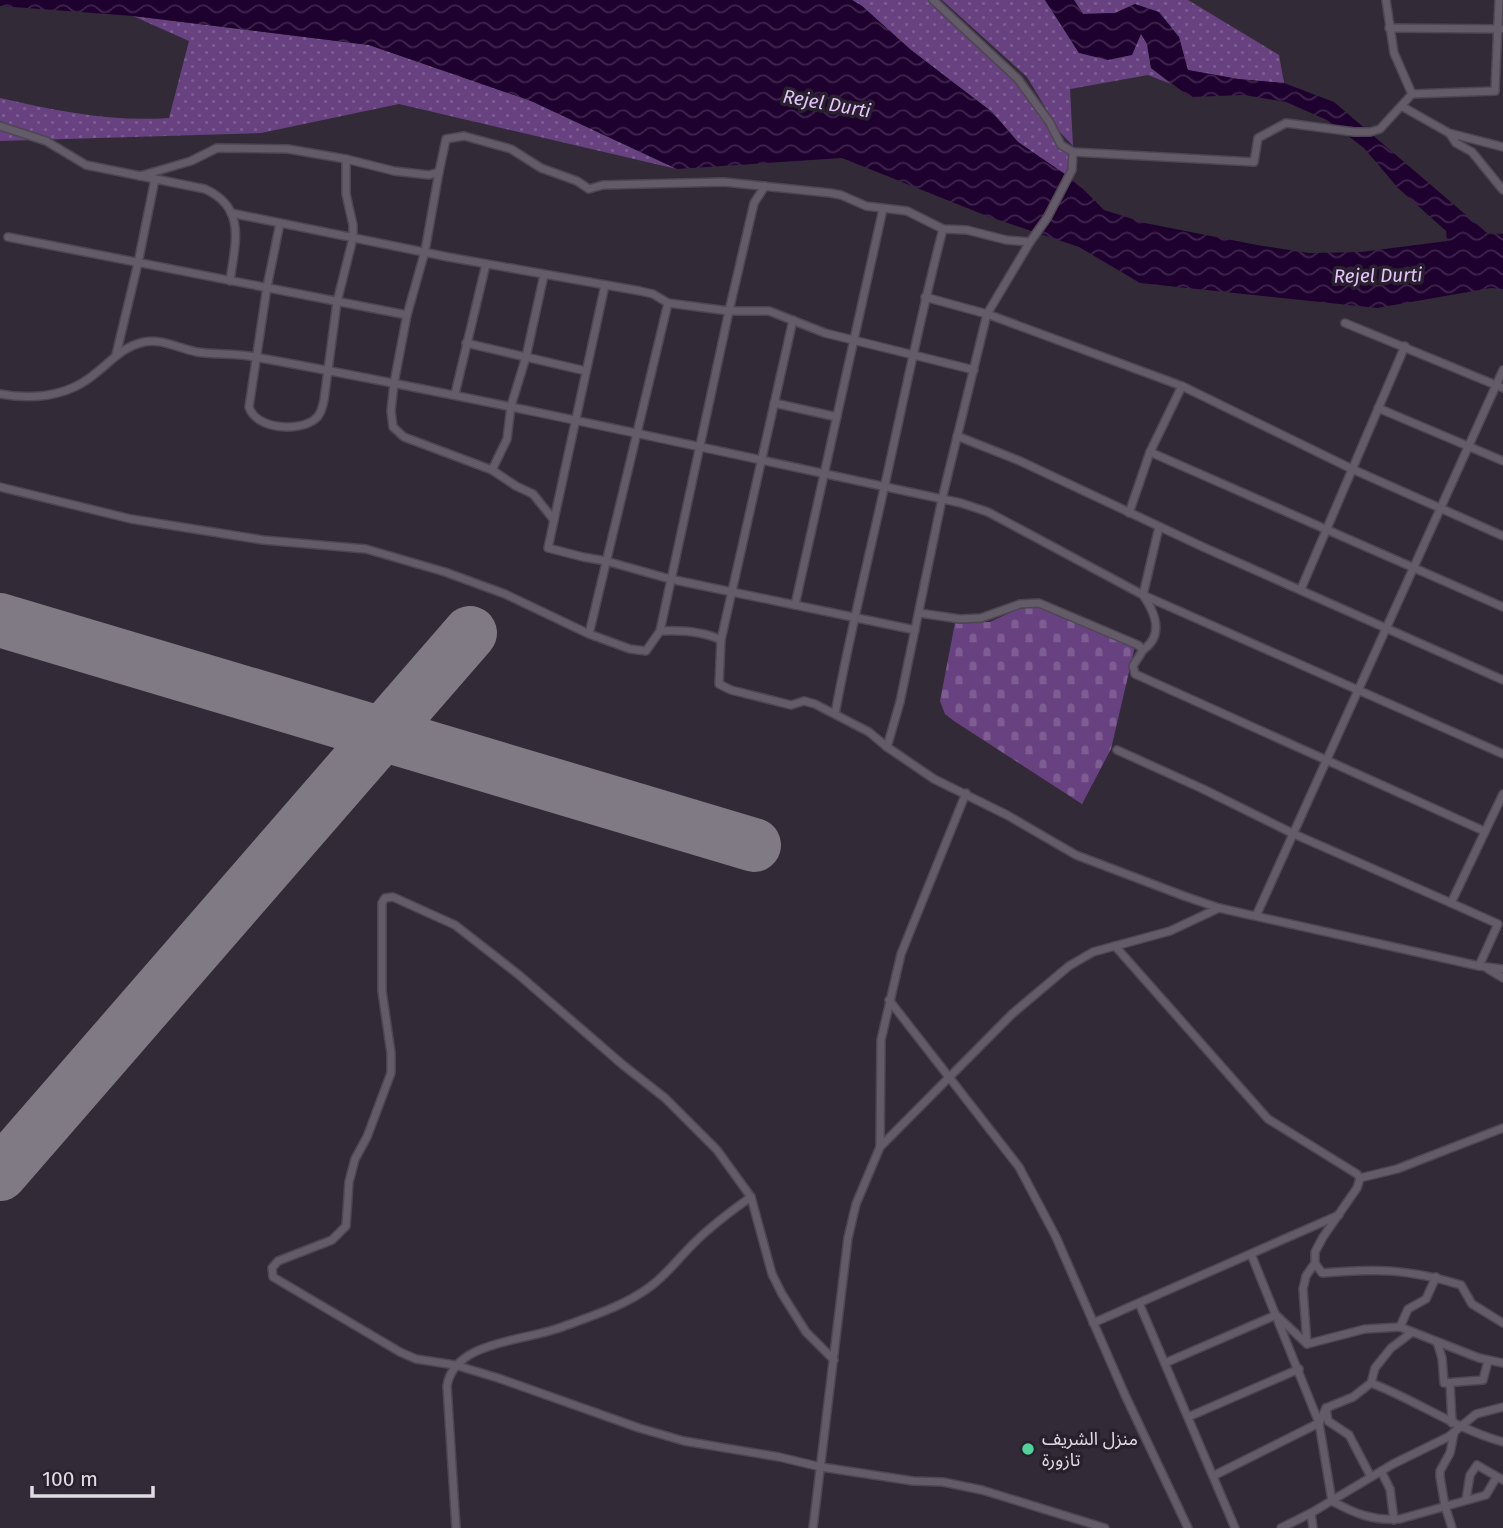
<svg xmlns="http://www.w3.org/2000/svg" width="1503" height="1528" font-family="'Fira Sans','Noto Sans Arabic',sans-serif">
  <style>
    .grass { fill: url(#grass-dots) }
    .cemetery { fill: url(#cemetery-stones) }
    .water { fill: url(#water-waves) }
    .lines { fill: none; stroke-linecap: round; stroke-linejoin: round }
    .runway { stroke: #7f7a84; stroke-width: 54 }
    .minor-casing { stroke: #4d4751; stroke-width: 10 }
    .minor { stroke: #635b68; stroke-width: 7 }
    .poi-dot { fill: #4fd399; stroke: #28212d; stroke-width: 2.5 }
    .labels { text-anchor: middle; stroke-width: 7; stroke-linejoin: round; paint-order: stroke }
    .poi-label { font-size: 18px; fill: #e0dce4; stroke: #28212d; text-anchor: start }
    .water-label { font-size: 19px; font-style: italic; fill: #e5c4fd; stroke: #28212d }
  </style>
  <defs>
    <pattern id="grass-dots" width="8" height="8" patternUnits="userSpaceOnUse" patternTransform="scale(1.75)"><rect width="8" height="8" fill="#684280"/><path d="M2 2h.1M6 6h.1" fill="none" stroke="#7d5d92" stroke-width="1.8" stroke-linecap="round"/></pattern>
    <pattern id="cemetery-stones" width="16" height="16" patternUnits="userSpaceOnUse" patternTransform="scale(1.75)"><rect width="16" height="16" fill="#684280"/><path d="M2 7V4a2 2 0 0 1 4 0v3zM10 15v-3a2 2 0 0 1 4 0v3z" fill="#7d5d92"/></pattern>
    <pattern id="water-waves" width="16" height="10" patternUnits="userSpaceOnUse" patternTransform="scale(1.75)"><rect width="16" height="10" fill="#1f012f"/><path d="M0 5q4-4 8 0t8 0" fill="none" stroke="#3f254d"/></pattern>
  </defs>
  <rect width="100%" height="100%" fill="#322b37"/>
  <g class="grass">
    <polygon points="852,0 928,0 945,13 1016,81 1070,153 1069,169 1066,175 1018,142 992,112 911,50 862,6"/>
    <polygon points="942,0 1045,0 1079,53 1141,34 1147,44 1151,68 1171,84 1148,75 1070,89 1073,146 1060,132 1027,77"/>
    <polygon points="1074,0 1188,0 1279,55 1284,83 1238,79 1187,70 1179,37 1135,4 1115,13 1083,14"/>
    <path d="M133,16l236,29 162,56 146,68 -278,-65 -138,29 -261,8v-43c56,13 112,24 169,20l20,-77z"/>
  </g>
  <polygon class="cemetery" points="1039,605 1135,646 1111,749 1082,804 954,721 945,714 940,701 955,623 990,622 1022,607"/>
  <polygon class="water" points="0,0 852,0 862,6 911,50 992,112 1018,142 1075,181 1104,210 1145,223 1257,245 1309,253 1361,252 1447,241 1446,231 1398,188 1364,148 1327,120 1286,102 1244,95 1190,97 1151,68 1147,44 1141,34 1132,55 1108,60 1079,53 1045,0 1074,0 1083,14 1115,13 1135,4 1159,12 1179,37 1188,70 1238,79 1284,83 1334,102 1487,233 1503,234 1503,289 1491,288 1377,308 1140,283 1079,247 987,216 842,158 677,169 531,101 369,45 133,16 0,6"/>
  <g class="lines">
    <g class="runway">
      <polyline points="0,620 754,845"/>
      <polyline points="0,1174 470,633"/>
    </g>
    <g class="minor-casing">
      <g id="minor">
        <polyline points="933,0 1018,79 1050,123 1061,145 1073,152 1254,162 1258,138 1286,123 1354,132 1370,132 1380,129 1412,94 1495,91 1499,0"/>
        <polyline points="1386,0 1394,53 1412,94"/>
        <polyline points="1389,28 1501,29"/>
        <polyline points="1403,107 1449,133 1503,147"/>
        <path d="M0,126l46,15 40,24 119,24c42,19 30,54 25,92"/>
        <polyline points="1450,134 1456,143 1472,152 1503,190"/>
        <polyline points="439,172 425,251 407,315 394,383 391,411 393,427 404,437 492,470 516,486 533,494 554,520 548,548 583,557 606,561 670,579 915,630"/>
        <polyline points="140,176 191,161 217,148 288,149 346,159 394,171 429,175 439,172 446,139 464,136 511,149 541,168 577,181 589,189 603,185 724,182 830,193 841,195 866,206 907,211 943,229 967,230 1006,240 1030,242"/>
        <polyline points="231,213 448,257 640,291 653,294 668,303 729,311 769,311 825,333 974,370"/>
        <path d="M280,223l-13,64 -18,120c7,22 48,25 65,13 7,-5 8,-12 10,-20l13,-98 16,-64v-13l-7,-31v-35"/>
        <polyline points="8,237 407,315"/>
        <polyline points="925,297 987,314 1182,386 1352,469 1503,536"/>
        <polyline points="1345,323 1503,388"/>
        <polyline points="466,343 586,371"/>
        <polyline points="116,355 138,263 155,179"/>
        <path d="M0,394c34,6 68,3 96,-21 15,-12 28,-27 48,-31 17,-4 36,7 53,10 19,3 39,1 58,5 237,43 471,96 706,146l27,9 155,83 360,159"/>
        <polyline points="455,394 486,264"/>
        <polyline points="774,403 837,417"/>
        <polyline points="1378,408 1503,461"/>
        <polyline points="957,436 1020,461 1203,547 1503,680"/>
        <polyline points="1150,452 1503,607"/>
        <polyline points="492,470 507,439 511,406 526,357 544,275"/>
        <path d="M0,487l131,32 132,21 103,9 79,23 60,22 84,40 41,15 16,2 14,-20c20,-1 43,0 61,9l-2,44 12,6 60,15 13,-4 11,3 54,28 18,15 47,32 73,36 69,40 108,41 35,12 260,58 24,3"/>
        <polyline points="1129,513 1150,452 1182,386"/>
        <polyline points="554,520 605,285"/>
        <polyline points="1301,589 1405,346"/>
        <polyline points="795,605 883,209"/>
        <polyline points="919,613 960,619 981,618 1020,604 1039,603 1138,645 1143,650 1133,666 1135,674 1484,831"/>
        <polyline points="660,631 729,311 754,203 765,186"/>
        <polyline points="589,634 668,303"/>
        <polyline points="721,640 793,320"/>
        <path d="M1143,650c21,-15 13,-36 0,-55l16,-68"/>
        <path d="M835,714c14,-77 33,-153 50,-230 19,-85 36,-171 58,-255"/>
        <polyline points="887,747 900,702 942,499 987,314 1030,242 1047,218 1072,170 1073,152"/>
        <polyline points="1117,750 1203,789 1294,834 1451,903"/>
        <polyline points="1256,916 1503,370"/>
        <polyline points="1115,946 1268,1119 1357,1174 1360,1178"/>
        <polyline points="1479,966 1498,924 1451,903 1503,794"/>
        <polyline points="1488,969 1503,978"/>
        <polyline points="889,1000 1019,1167 1056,1237 1125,1395 1188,1528"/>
        <polyline points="880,1147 1012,1014 1069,966 1093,952 1170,931 1219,908"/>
        <polyline points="1360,1178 1397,1169 1503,1128"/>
        <path d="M1251,1254l68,169 13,78c23,13 42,20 68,18l86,-24 10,-17"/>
        <path d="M1315,1263l7,10c55,-5 86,-4 139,12l11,19 31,19"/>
        <polyline points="1139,1303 1235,1528"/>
        <polyline points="1093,1323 1339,1215"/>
        <polyline points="1400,1327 1408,1309 1426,1299 1436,1277"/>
        <polyline points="1437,1342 1442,1358 1444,1383 1483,1380 1488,1361"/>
        <polyline points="1307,1344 1303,1289 1306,1276 1315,1263 1315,1252 1323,1237 1357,1188 1360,1178"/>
        <polyline points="834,1360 806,1332 782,1294 772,1274 751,1197 717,1150 665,1098 623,1065 519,975 455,925 393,897 385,898 382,903 382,991 391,1053 391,1073 367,1137 355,1159 349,1182 346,1226 332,1240 278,1261 272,1268 273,1277 400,1352 416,1359 455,1365 498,1378 639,1428 684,1441 779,1457 821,1467 913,1481 943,1482 982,1490 1105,1528"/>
        <polyline points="1165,1363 1276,1315 1307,1344 1365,1329 1400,1327 1479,1358 1503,1363"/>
        <path d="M1371,1383c45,17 85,46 132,59"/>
        <polyline points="1450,1384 1452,1423"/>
        <polyline points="1326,1408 1328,1421 1349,1435 1371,1477"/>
        <polyline points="1188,1417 1299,1369"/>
        <polyline points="1381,1471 1390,1489 1394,1520"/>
        <polyline points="1213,1476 1319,1423 1326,1408 1353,1397 1371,1383 1375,1368 1391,1348 1411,1333"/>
        <polyline points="1466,1500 1470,1475 1477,1465 1503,1480"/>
        <polyline points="1311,1513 1313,1528"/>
        <path d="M456,1528l-9,-142c7,-45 77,-45 112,-58 30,-11 66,-22 92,-42 16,-12 28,-28 42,-42 17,-17 38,-33 58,-47"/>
        <polyline points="813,1528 848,1238 856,1204 880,1147 881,1040 901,954 966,793"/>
        <polyline points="1281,1528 1311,1513 1393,1464 1448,1437 1476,1414 1503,1407"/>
        <polyline points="1452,1528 1445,1506 1440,1477 1440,1471 1450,1453 1454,1433"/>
      </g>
    </g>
    <use href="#minor" class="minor"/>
  </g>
  <circle class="poi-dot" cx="1028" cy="1449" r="7"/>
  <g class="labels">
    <g class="poi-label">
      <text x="1042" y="1445">منزل الشريف<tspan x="1042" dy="21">تازورة</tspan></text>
    </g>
    <g class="water-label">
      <text transform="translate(827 103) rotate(10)" y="7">Rejel Durti</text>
      <text transform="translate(1378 275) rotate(-1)" y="7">Rejel Durti</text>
    </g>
  </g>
  <path d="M32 1486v10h121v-10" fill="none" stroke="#e0dce4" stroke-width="3.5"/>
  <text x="42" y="1486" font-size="21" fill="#e0dce4" stroke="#28212d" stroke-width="5" paint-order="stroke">100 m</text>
</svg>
